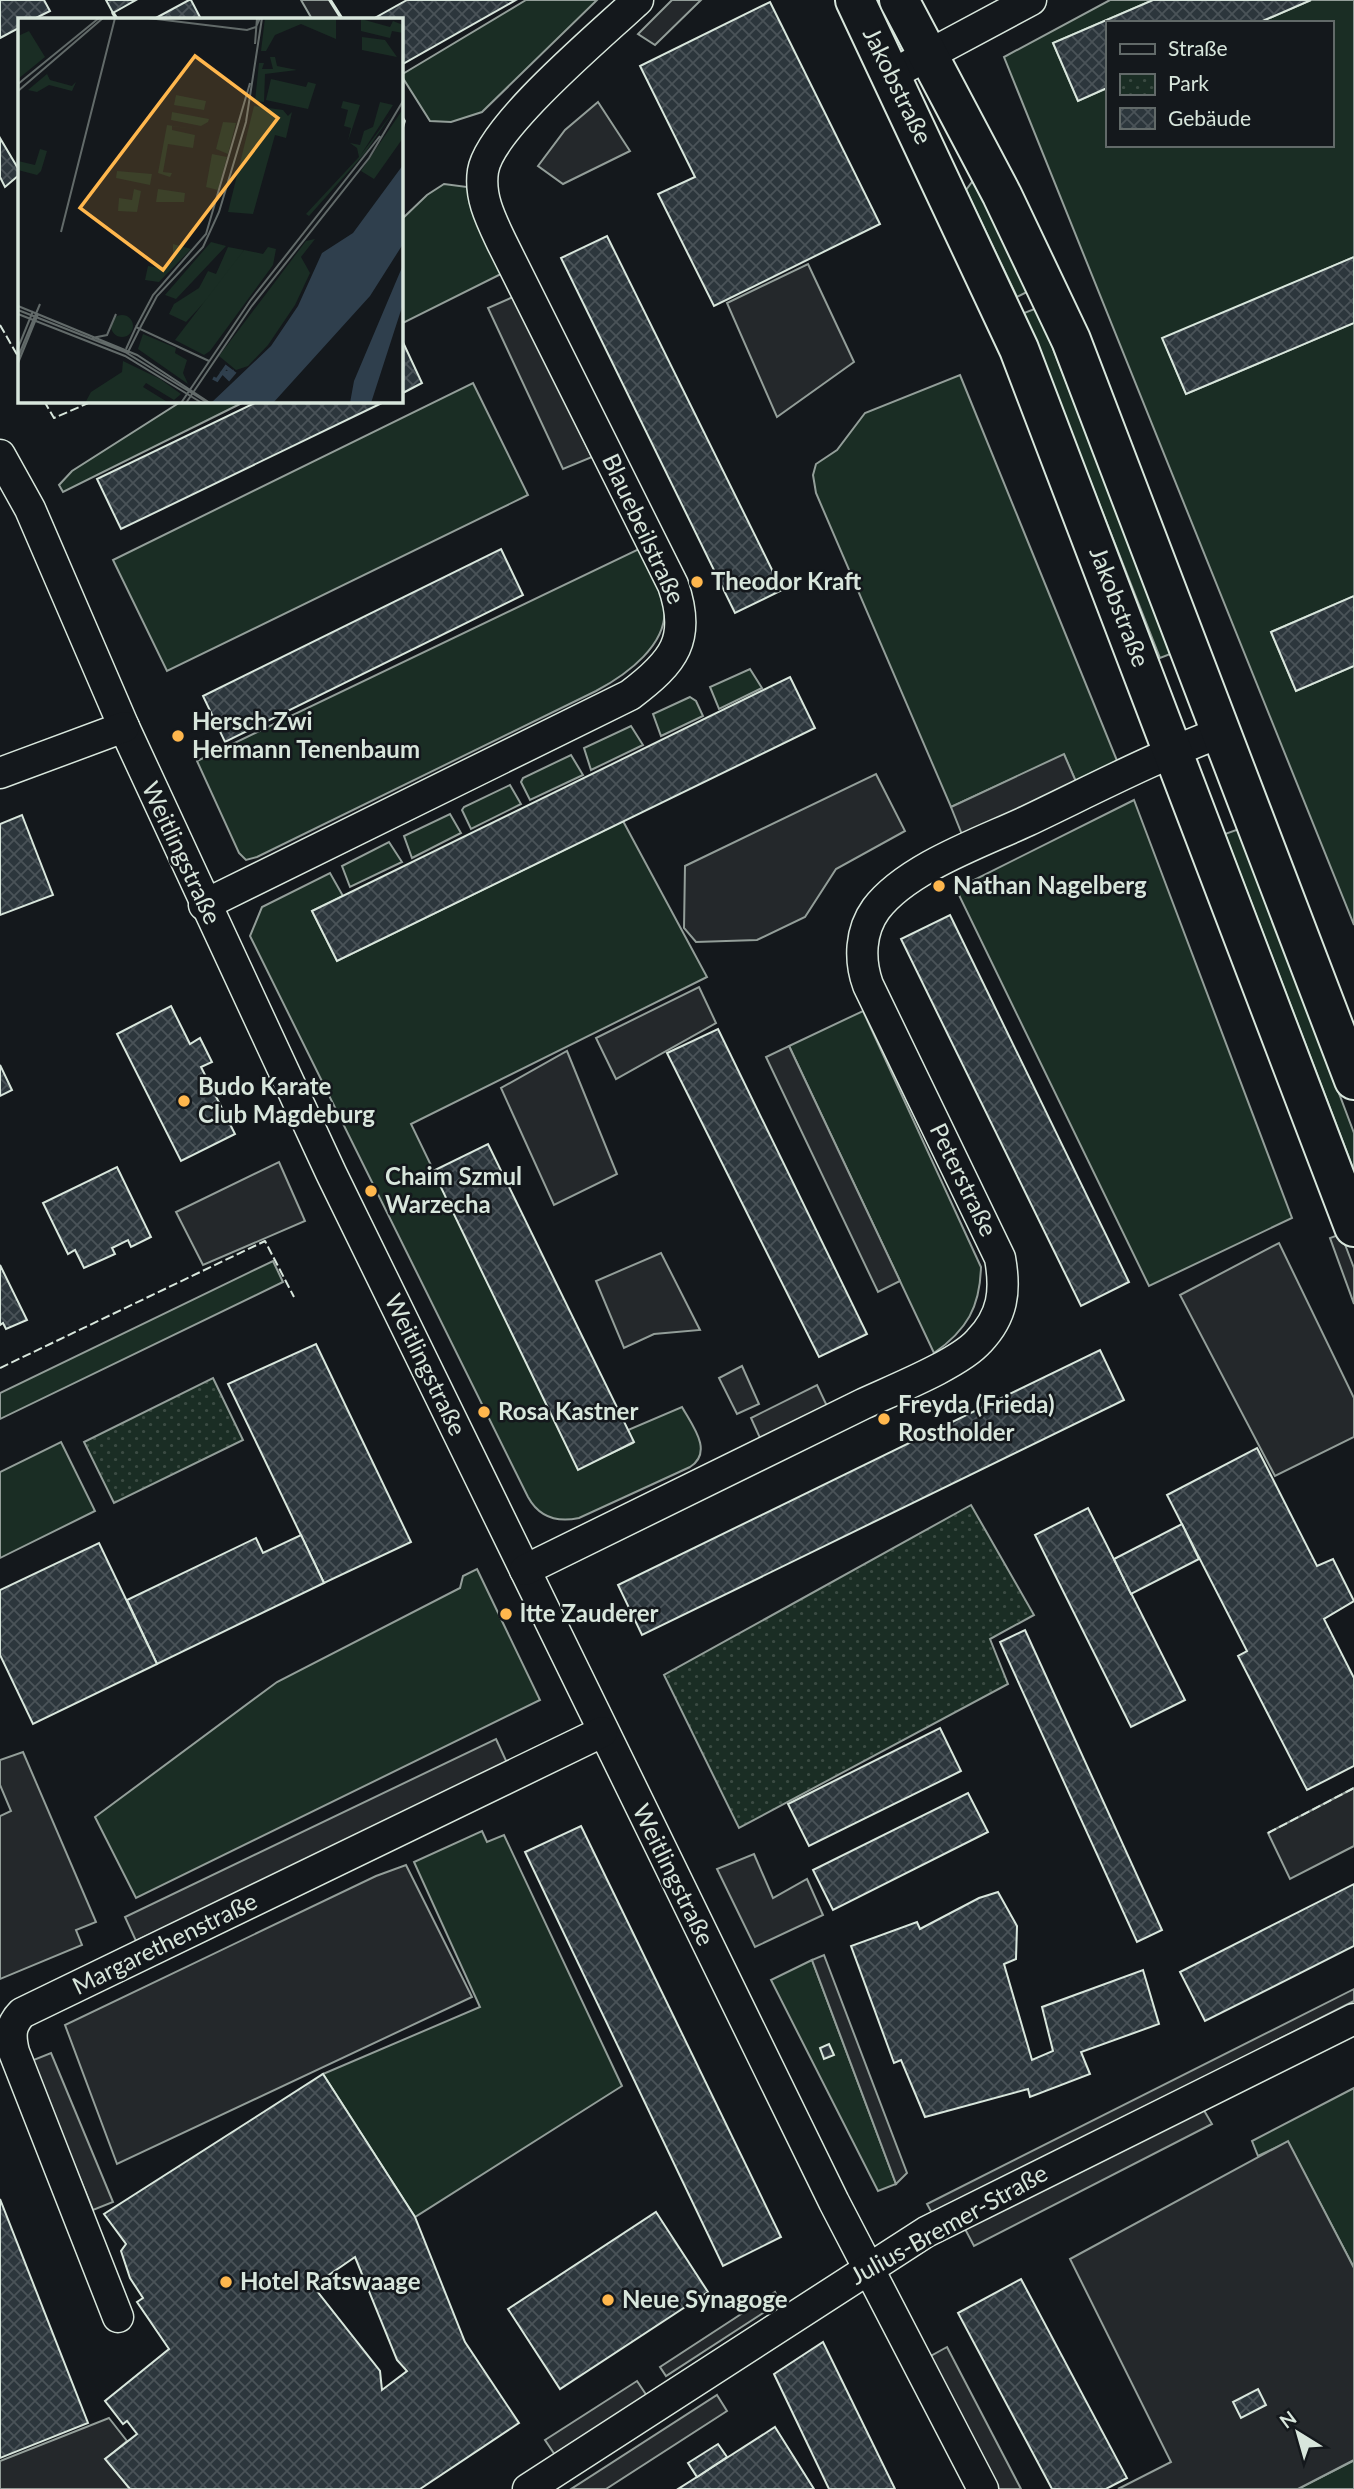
<svg xmlns="http://www.w3.org/2000/svg" width="1354" height="2489" font-family="Lato,sans-serif">
  <style>
    .grass { fill: #1a2d24; stroke: #939e99; stroke-width: 2 }
    .park { fill: url(#park-dots); stroke: #939e99; stroke-width: 2 }
    .parking { fill: #24282b; stroke: #939e99; stroke-width: 2 }
    .building { fill: url(#building-cross-hatch); stroke: #d8e6dc; stroke-width: 2; fill-rule: evenodd }
    .lines { fill: none; stroke-linecap: round; stroke-linejoin: round }
    .minor-casing { stroke: #d8e6dc; stroke-width: 33 }
    .tertiary-casing { stroke: #d8e6dc; stroke-width: 42 }
    .minor { stroke: #14181c; stroke-width: 30 }
    .tertiary { stroke: #14181c; stroke-width: 38 }
    .fence { stroke: #d8e6dc; stroke-width: 2; stroke-dasharray: 9 3.5; stroke-linecap: butt }
    .wall { stroke: #d8e6dc; stroke-width: 3.5 }
    .poi-dot { fill: #ffb74d; stroke: #14181c; stroke-width: 2.5 }
    .labels { text-anchor: middle; stroke-width: 5; stroke-linejoin: round; paint-order: stroke }
    .street-label { font-size: 24px; fill: #d8e6dc; stroke: #14181c }
    .poi-label { font-size: 24px; font-weight: bold; fill: #d8e6dc; stroke: #14181c; text-anchor: start }
    .inset-river { fill: none; stroke: #2f3f4d; stroke-width: 3.5 }
    .inset-road { fill: none; stroke: #626a69; stroke-width: 2 }
    .view { fill: #ffb74d; fill-opacity: 0.15; stroke: #ffb74d; stroke-width: 3.5 }
    .inset-edge { fill: none; stroke: #d8e6dc; stroke-width: 3.5 }
  </style>
  <defs>
    <pattern id="park-dots" width="8" height="8" patternUnits="userSpaceOnUse" patternTransform="scale(1.75)"><rect width="8" height="8" fill="#1a2d24"/><path d="M2 2h.1M6 6h.1" fill="none" stroke="#3b4b43" stroke-width="1.8" stroke-linecap="round"/></pattern>
    <pattern id="building-cross-hatch" width="8" height="8" patternUnits="userSpaceOnUse" patternTransform="scale(1.75)"><rect width="8" height="8" fill="#2c363c"/><path d="M0 0l8 8M0 8l8-8" fill="none" stroke="#4a5358"/></pattern>
  </defs>
  <rect width="100%" height="100%" fill="#14181c"/>
  <g class="grass">
    <polygon points="526,0 597,0 482,112 451,122 430,121 401,75"/>
    <polygon points="1110,0 1153,0 1053,43 1078,101 1107,88 1107,145 1331,145 1331,23 1258,23 1311,0 1354,0 1354,257 1163,339 1186,394 1354,323 1354,596 1271,632 1296,691 1354,666 1354,925 1004,57"/>
    <polygon points="972,182 977,184 1029,291 1017,297 966,190"/>
    <polygon points="444,184 475,188 474,213 501,274 401,324 401,220 427,195"/>
    <polygon points="1037,308 1173,653 1160,658 1024,313"/>
    <polygon points="960,375 1118,763 1077,784 1064,755 951,807 816,493 813,475 816,464 837,450 865,413"/>
    <polygon points="473,383 528,495 167,671 113,560"/>
    <polygon points="182,401 246,401 63,492 59,485 72,471"/>
    <path d="M641,548c8,18 20,37 23,57 6,39 -38,70 -68,86l-339,166 -11,3 -7,-7 -42,-92z"/>
    <polygon points="750,669 762,688 719,709 710,687"/>
    <polygon points="690,697 696,701 703,716 661,736 653,714"/>
    <polygon points="631,726 643,745 591,770 584,748"/>
    <polygon points="571,755 583,775 530,800 521,782 523,778"/>
    <polygon points="510,785 521,804 471,829 462,810 464,807"/>
    <polygon points="1134,800 1292,1218 1149,1286 956,889"/>
    <polygon points="450,814 461,833 412,858 404,836"/>
    <path d="M623,821l84,156 -296,147 167,345 55,-26 -5,-13 54,-23c10,18 32,45 8,60l-111,51c-23,5 -40,-1 -51,-21l-278,-561 12,-29 68,-34 13,23 -31,15 25,50z"/>
    <polygon points="1239,829 1354,1133 1354,1171 1225,834"/>
    <polygon points="389,842 402,862 350,887 342,866"/>
    <path d="M863,1011l118,256c-1,40 -14,63 -47,86l-145,-307z"/>
    <polygon points="273,1261 283,1282 0,1419 0,1393"/>
    <polygon points="61,1442 95,1511 0,1558 0,1472"/>
    <polygon points="477,1569 540,1700 136,1898 95,1817 277,1682 460,1588 463,1576"/>
    <polygon points="482,1831 487,1842 504,1835 622,2086 415,2217 323,2074 480,2007 414,1862"/>
    <polygon points="812,1960 896,2184 878,2191 771,1980"/>
    <polygon points="1354,2088 1354,2268 1288,2142 1258,2156 1252,2141"/>
    <polygon points="1354,2460 1354,2489 1298,2489 1353,2461"/>
  </g>
  <g class="park">
    <polygon points="213,1378 243,1440 114,1503 84,1442"/>
    <polygon points="971,1505 1034,1615 990,1639 1008,1684 739,1828 664,1675"/>
  </g>
  <g class="parking">
    <polygon points="301,0 330,0 342,19 312,19"/>
    <polygon points="672,0 701,0 655,45 638,34"/>
    <polygon points="598,102 630,151 563,184 538,166 565,130"/>
    <polygon points="808,264 854,362 777,417 727,303"/>
    <polygon points="513,297 592,457 563,469 488,308"/>
    <polygon points="1064,754 1077,784 963,837 951,807"/>
    <polygon points="876,774 905,831 836,869 805,917 757,940 696,942 684,928 685,866"/>
    <polygon points="699,987 716,1023 616,1079 596,1038"/>
    <polygon points="789,1046 900,1281 878,1292 766,1057"/>
    <polygon points="567,1051 617,1174 554,1205 501,1088"/>
    <polygon points="279,1162 305,1221 203,1265 176,1212"/>
    <polygon points="1341,1234 1354,1268 1354,1304 1330,1238"/>
    <polygon points="1279,1243 1354,1398 1354,1437 1275,1476 1180,1295"/>
    <polygon points="661,1253 700,1330 654,1334 624,1348 596,1281"/>
    <polygon points="742,1366 759,1404 737,1414 719,1378"/>
    <polygon points="817,1385 827,1406 760,1438 751,1418"/>
    <polygon points="496,1739 508,1765 136,1941 125,1917"/>
    <polygon points="23,1752 96,1922 76,1930 82,1945 0,1979 0,1816 11,1811 0,1785 0,1760"/>
    <polygon points="1354,1788 1354,1846 1290,1879 1268,1833"/>
    <polygon points="754,1854 773,1898 807,1879 823,1915 755,1947 717,1869"/>
    <polygon points="406,1865 472,1997 117,2164 65,2025 376,1876"/>
    <polygon points="824,1955 907,2173 896,2184 812,1960"/>
    <polygon points="1354,1989 1354,2001 933,2215 927,2204"/>
    <polygon points="51,2053 113,2202 93,2210 31,2061"/>
    <polygon points="1202,2107 1212,2124 974,2246 965,2229"/>
    <polygon points="1288,2141 1354,2268 1354,2460 1298,2489 1118,2489 1171,2462 1070,2259"/>
    <polygon points="775,2292 780,2302 666,2376 660,2367"/>
    <polygon points="947,2347 1021,2489 997,2489 929,2357"/>
    <polygon points="637,2381 649,2399 557,2458 545,2440"/>
    <polygon points="717,2395 727,2411 606,2489 571,2489"/>
    <polygon points="109,2418 127,2441 106,2459 130,2489 0,2489 0,2461"/>
  </g>
  <g class="building">
    <polygon points="0,0 44,0 50,11 34,19 19,19 19,28 0,38"/>
    <polygon points="106,0 136,0 113,13"/>
    <polygon points="191,0 201,19 154,19 189,0"/>
    <polygon points="516,0 401,65 401,19 373,19 407,0"/>
    <polygon points="1153,0 1311,0 1258,23 1107,23 1107,88 1078,101 1053,43"/>
    <polygon points="770,2 880,224 714,306 658,194 695,177 640,66"/>
    <polygon points="0,138 19,170 19,175 5,187 0,177"/>
    <polygon points="607,236 782,590 735,613 561,258"/>
    <polygon points="1354,257 1354,323 1186,394 1162,338"/>
    <polygon points="401,338 422,383 401,394"/>
    <polygon points="259,401 386,401 121,529 97,479"/>
    <polygon points="501,549 523,595 225,742 203,696"/>
    <polygon points="1354,596 1354,666 1296,691 1271,632"/>
    <polygon points="790,677 815,728 337,961 312,911"/>
    <polygon points="22,815 53,895 0,915 0,824"/>
    <polygon points="950,915 1129,1282 1081,1306 901,939"/>
    <polygon points="171,1006 190,1044 200,1038 212,1062 201,1067 235,1134 181,1161 117,1034"/>
    <polygon points="718,1029 867,1334 819,1357 667,1053"/>
    <polygon points="0,1065 12,1090 0,1096"/>
    <polygon points="488,1144 634,1442 578,1470 433,1171"/>
    <polygon points="117,1167 151,1237 131,1247 128,1240 112,1248 115,1254 84,1268 75,1250 68,1254 43,1203"/>
    <polygon points="0,1265 27,1320 6,1329 3,1323 0,1325"/>
    <polygon points="316,1344 411,1542 324,1583 228,1384"/>
    <polygon points="1100,1350 1124,1400 642,1635 618,1585"/>
    <polygon points="1257,1448 1317,1566 1333,1559 1354,1601 1324,1619 1354,1678 1354,1766 1307,1790 1238,1656 1247,1651 1167,1495"/>
    <polygon points="1088,1508 1185,1700 1131,1727 1035,1535"/>
    <polygon points="1182,1524 1199,1559 1131,1594 1114,1559"/>
    <polygon points="301,1535 324,1583 157,1664 127,1600 256,1538 263,1553"/>
    <polygon points="99,1543 157,1664 33,1724 0,1655 0,1590"/>
    <polygon points="1025,1630 1162,1930 1137,1942 1000,1642"/>
    <polygon points="940,1728 961,1771 809,1846 788,1804"/>
    <polygon points="968,1793 988,1832 833,1910 813,1870"/>
    <polygon points="581,1826 781,2237 723,2266 525,1852"/>
    <polygon points="1354,1884 1354,1946 1205,2021 1180,1972"/>
    <polygon points="998,1892 1017,1926 1016,1959 1004,1964 1032,2060 1053,2051 1042,2007 1143,1970 1159,2024 1081,2052 1090,2074 1030,2097 1028,2089 925,2117 901,2060 894,2063 851,1946 917,1922 920,1929 979,1898"/>
    <polygon points="829,2044 834,2055 824,2059 820,2048"/>
    <path d="M323,2074l92,143 50,125 54,81 -99,66h-290l-25,-30 32,-25 -10,-13 -4,3 -18,-23 64,-52 -32,-47 6,-4 -13,-20 -9,-27 5,-7 -22,-30zM355,2257l42,103 10,11 -25,19 -2,-19 -67,-85z"/>
    <polygon points="0,2199 88,2423 0,2458"/>
    <polygon points="656,2212 708,2292 560,2389 508,2309"/>
    <polygon points="1021,2279 1127,2478 1106,2489 1052,2489 958,2313"/>
    <polygon points="823,2342 895,2489 829,2489 774,2374"/>
    <polygon points="1258,2389 1266,2405 1241,2418 1233,2402"/>
    <polygon points="775,2427 814,2489 678,2489 711,2468"/>
    <polygon points="718,2444 727,2457 697,2477 688,2463"/>
  </g>
  <g class="lines">
    <g class="minor-casing">
      <g id="minor">
        <polyline points="891,75 1031,0"/>
        <polyline points="0,455 30,509 124,727 331,1173 834,2202 983,2489"/>
        <polyline points="0,773 124,727"/>
        <path d="M204,905l426,-210c44,-33 62,-56 43,-110l-171,-342c-11,-23 -23,-46 -19,-72 7,-44 119,-137 155,-171"/>
        <path d="M525,1570c113,-55 226,-110 338,-166 30,-14 96,-40 116,-63 24,-25 27,-50 21,-83l-132,-273c-9,-25 -8,-54 8,-76 31,-41 106,-67 151,-88 65,-31 128,-64 195,-89"/>
        <path d="M118,2317l-104,-265c-4,-16 -4,-27 8,-39l580,-281"/>
        <polyline points="528,2489 926,2232 1354,2019"/>
      </g>
    </g>
    <g class="tertiary-casing">
      <g id="tertiary">
        <polyline points="855,0 1019,349 1354,1227"/>
        <polyline points="899,0 1002,195 1071,340 1354,1080"/>
      </g>
    </g>
    <use href="#minor" class="minor"/>
    <use href="#tertiary" class="tertiary"/>
    <g class="fence">
      <polyline points="0,325 19,358"/>
      <polyline points="44,401 54,418 93,401"/>
      <polyline points="0,1368 265,1241 294,1297"/>
      <polyline points="1268,1833 1354,1788"/>
    </g>
    <g class="wall">
      <polyline points="330,0 342,19"/>
      <polyline points="113,13 117,19"/>
      <polyline points="401,116 404,121 401,132"/>
    </g>
  </g>
  <g class="poi-dot">
    <circle cx="697" cy="582" r="7"/>
    <circle cx="178" cy="736" r="7"/>
    <circle cx="939" cy="886" r="7"/>
    <circle cx="184" cy="1101" r="7"/>
    <circle cx="371" cy="1191" r="7"/>
    <circle cx="484" cy="1412" r="7"/>
    <circle cx="884" cy="1419" r="7"/>
    <circle cx="506" cy="1614" r="7"/>
    <circle cx="226" cy="2282" r="7"/>
    <circle cx="608" cy="2300" r="7"/>
  </g>
  <g class="labels">
    <g class="street-label">
      <text transform="translate(897 86) rotate(64)" y="8">Jakobstraße</text>
      <text transform="translate(643 529) rotate(65)" y="8">Blauebeilstraße</text>
      <text transform="translate(1119 607) rotate(69)" y="8">Jakobstraße</text>
      <text transform="translate(181 853) rotate(65)" y="8">Weitlingstraße</text>
      <text transform="translate(963 1180) rotate(64)" y="8">Peterstraße</text>
      <text transform="translate(425 1365) rotate(64)" y="8">Weitlingstraße</text>
      <text transform="translate(673 1875) rotate(64)" y="8">Weitlingstraße</text>
      <text transform="translate(165 1944) rotate(-26)" y="8">Margarethenstraße</text>
      <text transform="translate(949 2225) rotate(-29)" y="8">Julius-Bremer-Straße</text>
    </g>
    <g class="poi-label">
      <text x="711" y="590">Theodor Kraft</text>
      <text x="192" y="730">Hersch Zwi<tspan x="192" dy="28">Hermann Tenenbaum</tspan></text>
      <text x="953" y="894">Nathan Nagelberg</text>
      <text x="198" y="1095">Budo Karate<tspan x="198" dy="28">Club Magdeburg</tspan></text>
      <text x="385" y="1185">Chaim Szmul<tspan x="385" dy="28">Warzecha</tspan></text>
      <text x="898" y="1413">Freyda (Frieda)<tspan x="898" dy="28">Rostholder</tspan></text>
      <text x="498" y="1420">Rosa Kastner</text>
      <text x="520" y="1622">ltte Zauderer</text>
      <text x="240" y="2290">Hotel Ratswaage</text>
      <text x="622" y="2308">Neue Synagoge</text>
    </g>
  </g>
  <g transform="translate(18 18)">
    <rect width="385" height="385" fill="#14181c"/>
    <path d="M343,1l29,8 3,-6 10,4v8l-11,-2 -2,7 -29,-7zM344,19l23,3 12,17 -35,-7zM252,39h5l2,9 20,4 -32,4 -1,28 -9,-1 4,-38h5l-2,6h11zM29,56l3,6 22,6 4,-4 -4,9 -23,-6 -12,7 -9,-2zM253,61l35,8 2,-5 8,2 -8,25 -42,-9zM158,77l30,6 -2,9 -30,-5zM325,83l17,4 -12,36 3,-13 -7,-2 4,-16 -7,-2zM362,84l13,3 -33,51 33,-44 -28,41 -56,63 -3,-2 53,-57 -2,-9 -7,-5 10,2 4,-14 9,-4zM236,88l29,4 5,6 4,-4 -6,26 -11,-3 -22,79 -25,-2zM154,94l37,7 -1,3 -7,4 -30,-6zM205,104l13,1 -8,31 -12,-5zM149,107l33,5 -28,-4v4l23,5 -2,13 -25,-4 -5,28 9,1 -2,4 -12,-4zM194,136l15,3 -9,33 -12,-3zM99,153l35,3 -2,11 -34,-7zM116,171l7,2 -4,21 -19,-1 1,-13 13,2zM193,224l15,4 -50,53 -11,-4zM155,226l18,5 -32,33 -14,-2 3,-14 17,3 8,-8zM210,229l16,3 -21,32 -37,40 -17,-8 5,-10 25,-16 9,-17 8,3z" fill="#1a2d24"/>
    <path d="M247,0h71v21l-35,-15 -26,11 -9,16h-5zM11,13l16,26 -27,22v-43zM385,91v29l-29,41 -13,-8zM22,131l7,2 -6,20 -4,4 -19,-5v-9l17,4zM140,171l27,4 -1,9h-28zM297,221l-14,18 9,16 -15,32 -27,40 -20,21 -12,4 -17,-14 87,-115zM250,229l8,2 -3,16 -63,86 -6,4 -29,-15 69,-90 19,4zM93 308a11 11 0 1 1 22 0a11 11 0 1 1-22 0ZM125,316l33,14 -1,5 12,7 -4,13 5,11 -50,-35zM105,343l37,18 21,15 -7,6 -28,-17 -3,4 26,16h-84l6,-11 31,-20z" fill="#1a2d24"/>
    <path d="M385,147v79l-33,52 -97,107h-62l60,-57 27,-40 24,-53 31,-20zM385,247v39l-32,99h-21l4,-22z" fill="#2f3f4d"/>
    <path class="inset-river" d="M195,360l4,2 9,-13 8,6 -5,6 -6,-6 8,-1 -2,4 -4,-3"/>
    <path class="inset-road" d="M130,0l99,12 9,-3 4,-9M237,26l2,-26M0,66l81,-66M0,73l85,-73M43,214l54,-214M0,288l119,49 73,48M0,292l107,42 83,51M0,296l107,42 77,47M118,309l17,-32 53,-61 44,-151M122,310l17,-32 46,-49 16,-35 27,-90 16,-104M74,320l15,-3 9,-21M0,330l15,-37M108,331l10,-22 73,34M109,336l13,-26M0,339l22,-53M0,345l20,-49M163,385l69,-102 130,-165M168,385l65,-96 118,-149 34,-57"/>
    <path class="view" d="M177,38l83,62 -115,152 -83,-62z"/>
    <rect width="385" height="385" class="inset-edge"/>
  </g>
  <rect x="1106" y="21" width="228" height="126" fill="#14181c" stroke="#626a69" stroke-width="2"/>
  <rect x="1120" y="44" width="35" height="10" fill="#14181c" stroke="#626a69" stroke-width="2"/>
  <text x="1168" y="56" font-size="21" fill="#d8e6dc">Straße</text>
  <rect x="1120" y="74" width="35" height="21" fill="url(#park-dots)" stroke="#626a69" stroke-width="2"/>
  <text x="1168" y="91" font-size="21" fill="#d8e6dc">Park</text>
  <rect x="1120" y="108" width="35" height="21" fill="url(#building-cross-hatch)" stroke="#626a69" stroke-width="2"/>
  <text x="1168" y="126" font-size="21" fill="#d8e6dc">Gebäude</text>
  <g transform="translate(1298 2433) rotate(323)" stroke="#14181c" stroke-width="5" paint-order="stroke">
  <path d="M0-5L12 26L0 18L-12 26Z" fill="#d8e6dc"/>
  <text y="-10" font-size="19" font-weight="bold" text-anchor="middle" fill="#d8e6dc">N</text>
  </g>
</svg>
